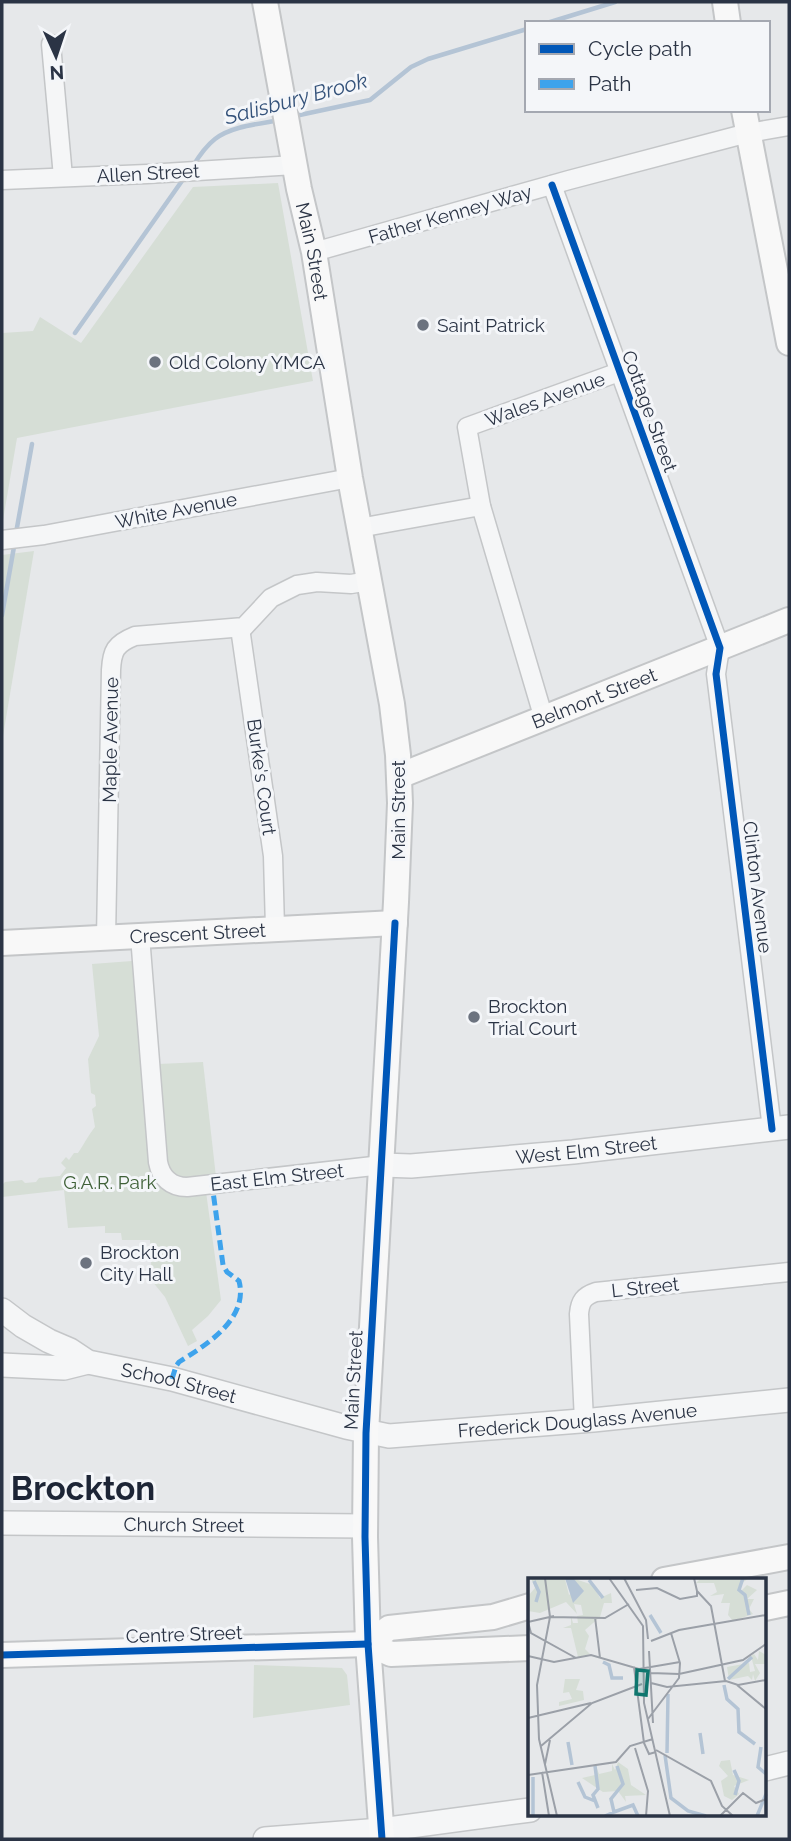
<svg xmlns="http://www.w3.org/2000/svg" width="791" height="1841" font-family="Raleway,sans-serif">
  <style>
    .green { fill: #d6ded6 }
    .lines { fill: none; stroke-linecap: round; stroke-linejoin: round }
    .stream { stroke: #b4c4d5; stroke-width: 4.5 }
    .minor-casing { stroke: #c4c6c8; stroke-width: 21 }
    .tertiary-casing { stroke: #c4c6c8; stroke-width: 26 }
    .secondary-casing { stroke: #c4c6c8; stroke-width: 28 }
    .minor { stroke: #f5f6f7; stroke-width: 18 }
    .tertiary { stroke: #f5f6f7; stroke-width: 23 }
    .secondary { stroke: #f8f8f8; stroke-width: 24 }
    .quiet { stroke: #3ea3ec; stroke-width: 5; stroke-dasharray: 10 5; stroke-linecap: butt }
    .cycleway-casing { stroke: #f4f6f9; stroke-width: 11 }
    .cycleway { stroke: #0057b8; stroke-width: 7 }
    .poi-dot { fill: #6c737f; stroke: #f4f6f9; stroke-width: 2.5 }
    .labels { text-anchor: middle; stroke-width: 6; stroke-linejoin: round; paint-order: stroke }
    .street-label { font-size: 19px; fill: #2b3445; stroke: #f4f6f9 }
    .poi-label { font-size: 19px; fill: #2b3445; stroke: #f4f6f9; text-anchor: start }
    .park-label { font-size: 19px; fill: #3f6138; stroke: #f4f6f9 }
    .water-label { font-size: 21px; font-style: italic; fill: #34527a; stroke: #f4f6f9 }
    .town-label { font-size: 33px; font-weight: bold; fill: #1d2536; stroke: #f4f6f9 }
    .inset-river { fill: none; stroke: #b4c4d5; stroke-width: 3.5 }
    .inset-road { fill: none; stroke: #9ba0a8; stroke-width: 2 }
    .view { fill: #0f766e; fill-opacity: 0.15; stroke: #0f766e; stroke-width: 3.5 }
    .inset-edge { fill: none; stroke: #2b3445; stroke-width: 3.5 }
  </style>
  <rect width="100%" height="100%" fill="#e6e8ea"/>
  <g class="green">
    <polygon points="278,183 313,381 17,438 2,526 2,333 33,331 40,317 81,343 193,187"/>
    <polygon points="34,551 2,742 2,555"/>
    <path d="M132,961l20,210c9,26 31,20 54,21l15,108 -13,16 -16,14 5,11 -9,5 -23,-49 -13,-16 -2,-41h-28l-1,-7h-16v-7l-37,2 -4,-38 -62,7v-12l3,-3 17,-2 3,3 11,-1 3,-4 21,-2 6,-8 -5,-5 5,-6 3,3 5,-7h4c6,-9 10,-17 17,-26l-3,-18 4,-3 -1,-11 -4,-2 -3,-34 11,-23 -7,-72z"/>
    <polygon points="203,1062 216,1177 188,1180 175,1177 166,1166 158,1064"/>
    <polygon points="254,1665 342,1668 347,1675 350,1705 253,1718"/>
  </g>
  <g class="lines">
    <g class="stream">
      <polyline points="547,23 615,2"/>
      <polyline points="295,116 370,100 411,67 428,59 527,29"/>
      <path d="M193,166c6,-10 13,-20 22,-27 17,-13 44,-15 65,-19"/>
      <polyline points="75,333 184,178"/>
      <polyline points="16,533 32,444"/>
      <polyline points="2,615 15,541"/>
    </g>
    <g class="minor-casing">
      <g id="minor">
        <polyline points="51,44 63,177"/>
        <polyline points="2,180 147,174 295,165"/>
        <polyline points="552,185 720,648 716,674 772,1129"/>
        <polyline points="314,252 569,180 748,133 789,126"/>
        <polyline points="359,528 481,506"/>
        <polyline points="2,540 44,535 350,478"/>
        <polyline points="240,628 273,856 275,928"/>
        <polyline points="544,719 481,506 467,427 619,372"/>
        <path d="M140,936l18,226c3,16 13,25 29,25l195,-22"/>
        <path d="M106,938l5,-268c1,-19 4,-26 24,-34l109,-9 27,-29 26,-13 20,-3 34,2 18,-3"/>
        <path d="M584,1421l-5,-107c1,-13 5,-18 17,-22l193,-20"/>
      </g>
    </g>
    <g class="tertiary-casing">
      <g id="tertiary">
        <path id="s1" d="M382,1165l29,1 162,-14 216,-25"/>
        <path id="s2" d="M2,1310l21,16 26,15 21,9 18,12 84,17 174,48 43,9 204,-16 196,-20"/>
        <polyline points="2,1365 64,1368 88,1362"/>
        <path id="s3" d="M2,1523l363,3"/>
        <polyline points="765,1769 789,1763"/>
        <polyline points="265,1839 381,1830 530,1810"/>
      </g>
    </g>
    <g class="secondary-casing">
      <g id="secondary">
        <path id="s4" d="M265,2l34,187 15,63 36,226 42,226 6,51 2,48 -4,99 -30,531 -1,104 3,107 14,195"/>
        <polyline points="725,2 728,23"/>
        <polyline points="744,110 789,343"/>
        <path id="s5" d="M399,776l390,-156"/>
        <path id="s6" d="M2,943l393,-20"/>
        <polyline points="664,1580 789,1557"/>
        <polyline points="765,1608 789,1603"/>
        <polyline points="368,1644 389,1628 493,1617 530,1606"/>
        <polyline points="2,1655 368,1644 391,1654 530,1648"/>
      </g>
    </g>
    <use href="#minor" class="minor"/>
    <use href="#tertiary" class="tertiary"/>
    <use href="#secondary" class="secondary"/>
    <path class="quiet" d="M172,1379l4,-13 3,-4c27,-17 70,-43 60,-81l-12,-9 -4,-7 -11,-81"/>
    <g class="cycleway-casing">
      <g id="cycleway">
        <polyline points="552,185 720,648 716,674 772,1129"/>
        <polyline points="2,1655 368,1644"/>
        <polyline points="382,1839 368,1644 365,1537 366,1433 395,923"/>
      </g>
    </g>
    <use href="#cycleway" class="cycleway"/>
  </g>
  <g class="poi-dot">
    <circle cx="423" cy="325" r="7"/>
    <circle cx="155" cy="362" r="7"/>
    <circle cx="474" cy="1017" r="7"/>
    <circle cx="86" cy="1263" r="7"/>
  </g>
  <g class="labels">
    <g class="street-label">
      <text transform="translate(148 173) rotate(-3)" y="7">Allen Street</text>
      <text transform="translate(450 214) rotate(-16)" y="7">Father Kenney Way</text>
      <text dy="7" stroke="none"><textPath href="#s4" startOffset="254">Main Street</textPath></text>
      <text transform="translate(545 399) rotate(-20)" y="7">Wales Avenue</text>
      <text transform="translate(650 411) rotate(70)" y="7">Cottage Street</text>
      <text transform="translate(176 510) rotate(-11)" y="7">White Avenue</text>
      <text dy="7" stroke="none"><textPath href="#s5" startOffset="210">Belmont Street</textPath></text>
      <text transform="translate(110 740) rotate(-89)" y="7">Maple Avenue</text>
      <text transform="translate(262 777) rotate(82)" y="7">Burke's Court</text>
      <text transform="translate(398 810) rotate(-90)" y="7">Main Street</text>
      <text transform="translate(758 887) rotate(83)" y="7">Clinton Avenue</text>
      <text dy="7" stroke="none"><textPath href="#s6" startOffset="196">Crescent Street</textPath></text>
      <text dy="7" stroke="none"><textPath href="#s1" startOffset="205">West Elm Street</textPath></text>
      <text transform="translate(277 1177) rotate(-6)" y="7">East Elm Street</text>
      <text transform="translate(645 1287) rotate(-6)" y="7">L Street</text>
      <text transform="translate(353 1380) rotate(-87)" y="7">Main Street</text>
      <text dy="7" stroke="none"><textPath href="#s2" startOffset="194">School Street</textPath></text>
      <text dy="7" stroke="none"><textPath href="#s2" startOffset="600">Frederick Douglass Avenue</textPath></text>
      <text dy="7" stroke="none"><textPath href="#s3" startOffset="182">Church Street</textPath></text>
      <text transform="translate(184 1634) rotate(-2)" y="7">Centre Street</text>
    </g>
    <g class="poi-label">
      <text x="437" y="332">Saint Patrick</text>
      <text x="169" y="369">Old Colony YMCA</text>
      <text x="488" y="1013">Brockton<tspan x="488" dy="22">Trial Court</tspan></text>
      <text x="100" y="1259">Brockton<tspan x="100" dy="22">City Hall</tspan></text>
    </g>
    <g class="park-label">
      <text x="110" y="1189">G.A.R. Park</text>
    </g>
    <g class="water-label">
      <text transform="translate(296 99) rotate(-15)" y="7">Salisbury Brook</text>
    </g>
    <g class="town-label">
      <text x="83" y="1500">Brockton</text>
    </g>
  </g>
  <g transform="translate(528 1578)">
    <rect width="238" height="238" fill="#e6e8ea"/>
    <path d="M3,0l34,1 4,16 10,-7 -7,-10 21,7 7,13 11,-5 1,10h-8l-4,14 -15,13 4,6 -4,13 5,5 -12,3 -7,-29h-8l8,-3v-9l2,7h5l-1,-7 6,-1 -2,-10 -7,-1 3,10 -11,-12 -26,11 -12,-2v-15l7,-8zM173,0h48l-10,7 2,6 6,-6 10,5 -10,9h7l-5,10 4,5 -20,7 -5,-6 2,-12h-9l3,-9 -14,2 7,-4 -3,-9h-18zM231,73l7,4v9h-11l5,9 -5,8 -2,-7 -1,6 -4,-4 -19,4 -2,-13 22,-4 1,9 5,-1 -4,-15 3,-2 4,6zM37,101h15l-4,11 7,1 1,9 -25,6v-4l13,-3 -3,-7 -6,1zM202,182l3,15 16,5 -15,6 5,8 -7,6 -8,-4 -3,-15 7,-5 -9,-10 2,-5zM90,184l10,7 3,16 15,10 -21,1 1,6 -8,-11 -15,1 -21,-14 13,-3 1,-9 3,8 13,-3v-7l3,6z" fill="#d6ded6"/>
    <path d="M37,0l9,1 10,12 -11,12z" fill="#b4c4d5"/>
    <path class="inset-river" d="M215,0l-4,12 6,5 4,20M61,2l14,18M6,3l5,11 -3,10M122,37l11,18M75,84l6,3 3,13h11M200,101l24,-22M196,107l3,14 11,10 1,23 16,12M172,155l3,21M40,164l4,23M233,169l-3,20 8,7M139,175l1,-59M137,177l6,43 17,13 18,5M67,188l3,23 -5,6 5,13M206,192l5,11 -4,14M50,204l7,15 10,4M86,234l19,-7 5,11M5,238v-39M77,238l9,-4 -3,-13 12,-15 -6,-18M229,238l9,-22"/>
    <path class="inset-road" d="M17,0l5,39 -13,68 2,54 18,77M81,0l34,48 1,77 26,113M96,0l22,42 2,19M166,0l3,13 14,15 14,75M108,12l21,-2 23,11 17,-3v-5M22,39l55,1 24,-14M67,39l5,41M0,44l3,11 45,25M0,44l26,-6M123,63l28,-11 87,-15M121,73l4,72M0,78l26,6 37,-7 48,14 41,-7M106,89l10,76 5,11 7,-2M123,95l28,1 64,-14 23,-16M123,105l16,4 59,-6 12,4 28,-5M209,107l29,24M0,140l63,-15M120,141l31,-41 1,-15 -9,-30M13,168l51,-43 50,-19M107,170l13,43 -2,25M128,172l55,31 11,25 11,10M17,186l5,-24M14,194l7,44M0,197l88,-13 14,-16 23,-7M192,238l23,-23 13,10 10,-4"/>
    <path class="view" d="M109,92l11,1 -2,24 -10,-1z"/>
    <rect width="238" height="238" class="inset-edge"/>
  </g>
  <rect width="791" height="1841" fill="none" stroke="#2b3445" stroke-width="7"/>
  <rect x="525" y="21" width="245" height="91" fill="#f4f6f9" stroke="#a4a8b1" stroke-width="2"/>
  <rect x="539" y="44" width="35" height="10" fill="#0057b8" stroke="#a4a8b1" stroke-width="2"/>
  <text x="588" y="56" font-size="21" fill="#2b3445">Cycle path</text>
  <rect x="539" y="79" width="35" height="10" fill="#3ea3ec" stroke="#a4a8b1" stroke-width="2"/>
  <text x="588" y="91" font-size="21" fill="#2b3445">Path</text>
  <g transform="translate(56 56) rotate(177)" stroke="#f4f6f9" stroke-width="5" paint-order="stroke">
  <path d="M0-5L12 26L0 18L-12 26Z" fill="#2b3445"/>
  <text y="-10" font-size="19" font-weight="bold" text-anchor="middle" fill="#2b3445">N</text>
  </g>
</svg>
